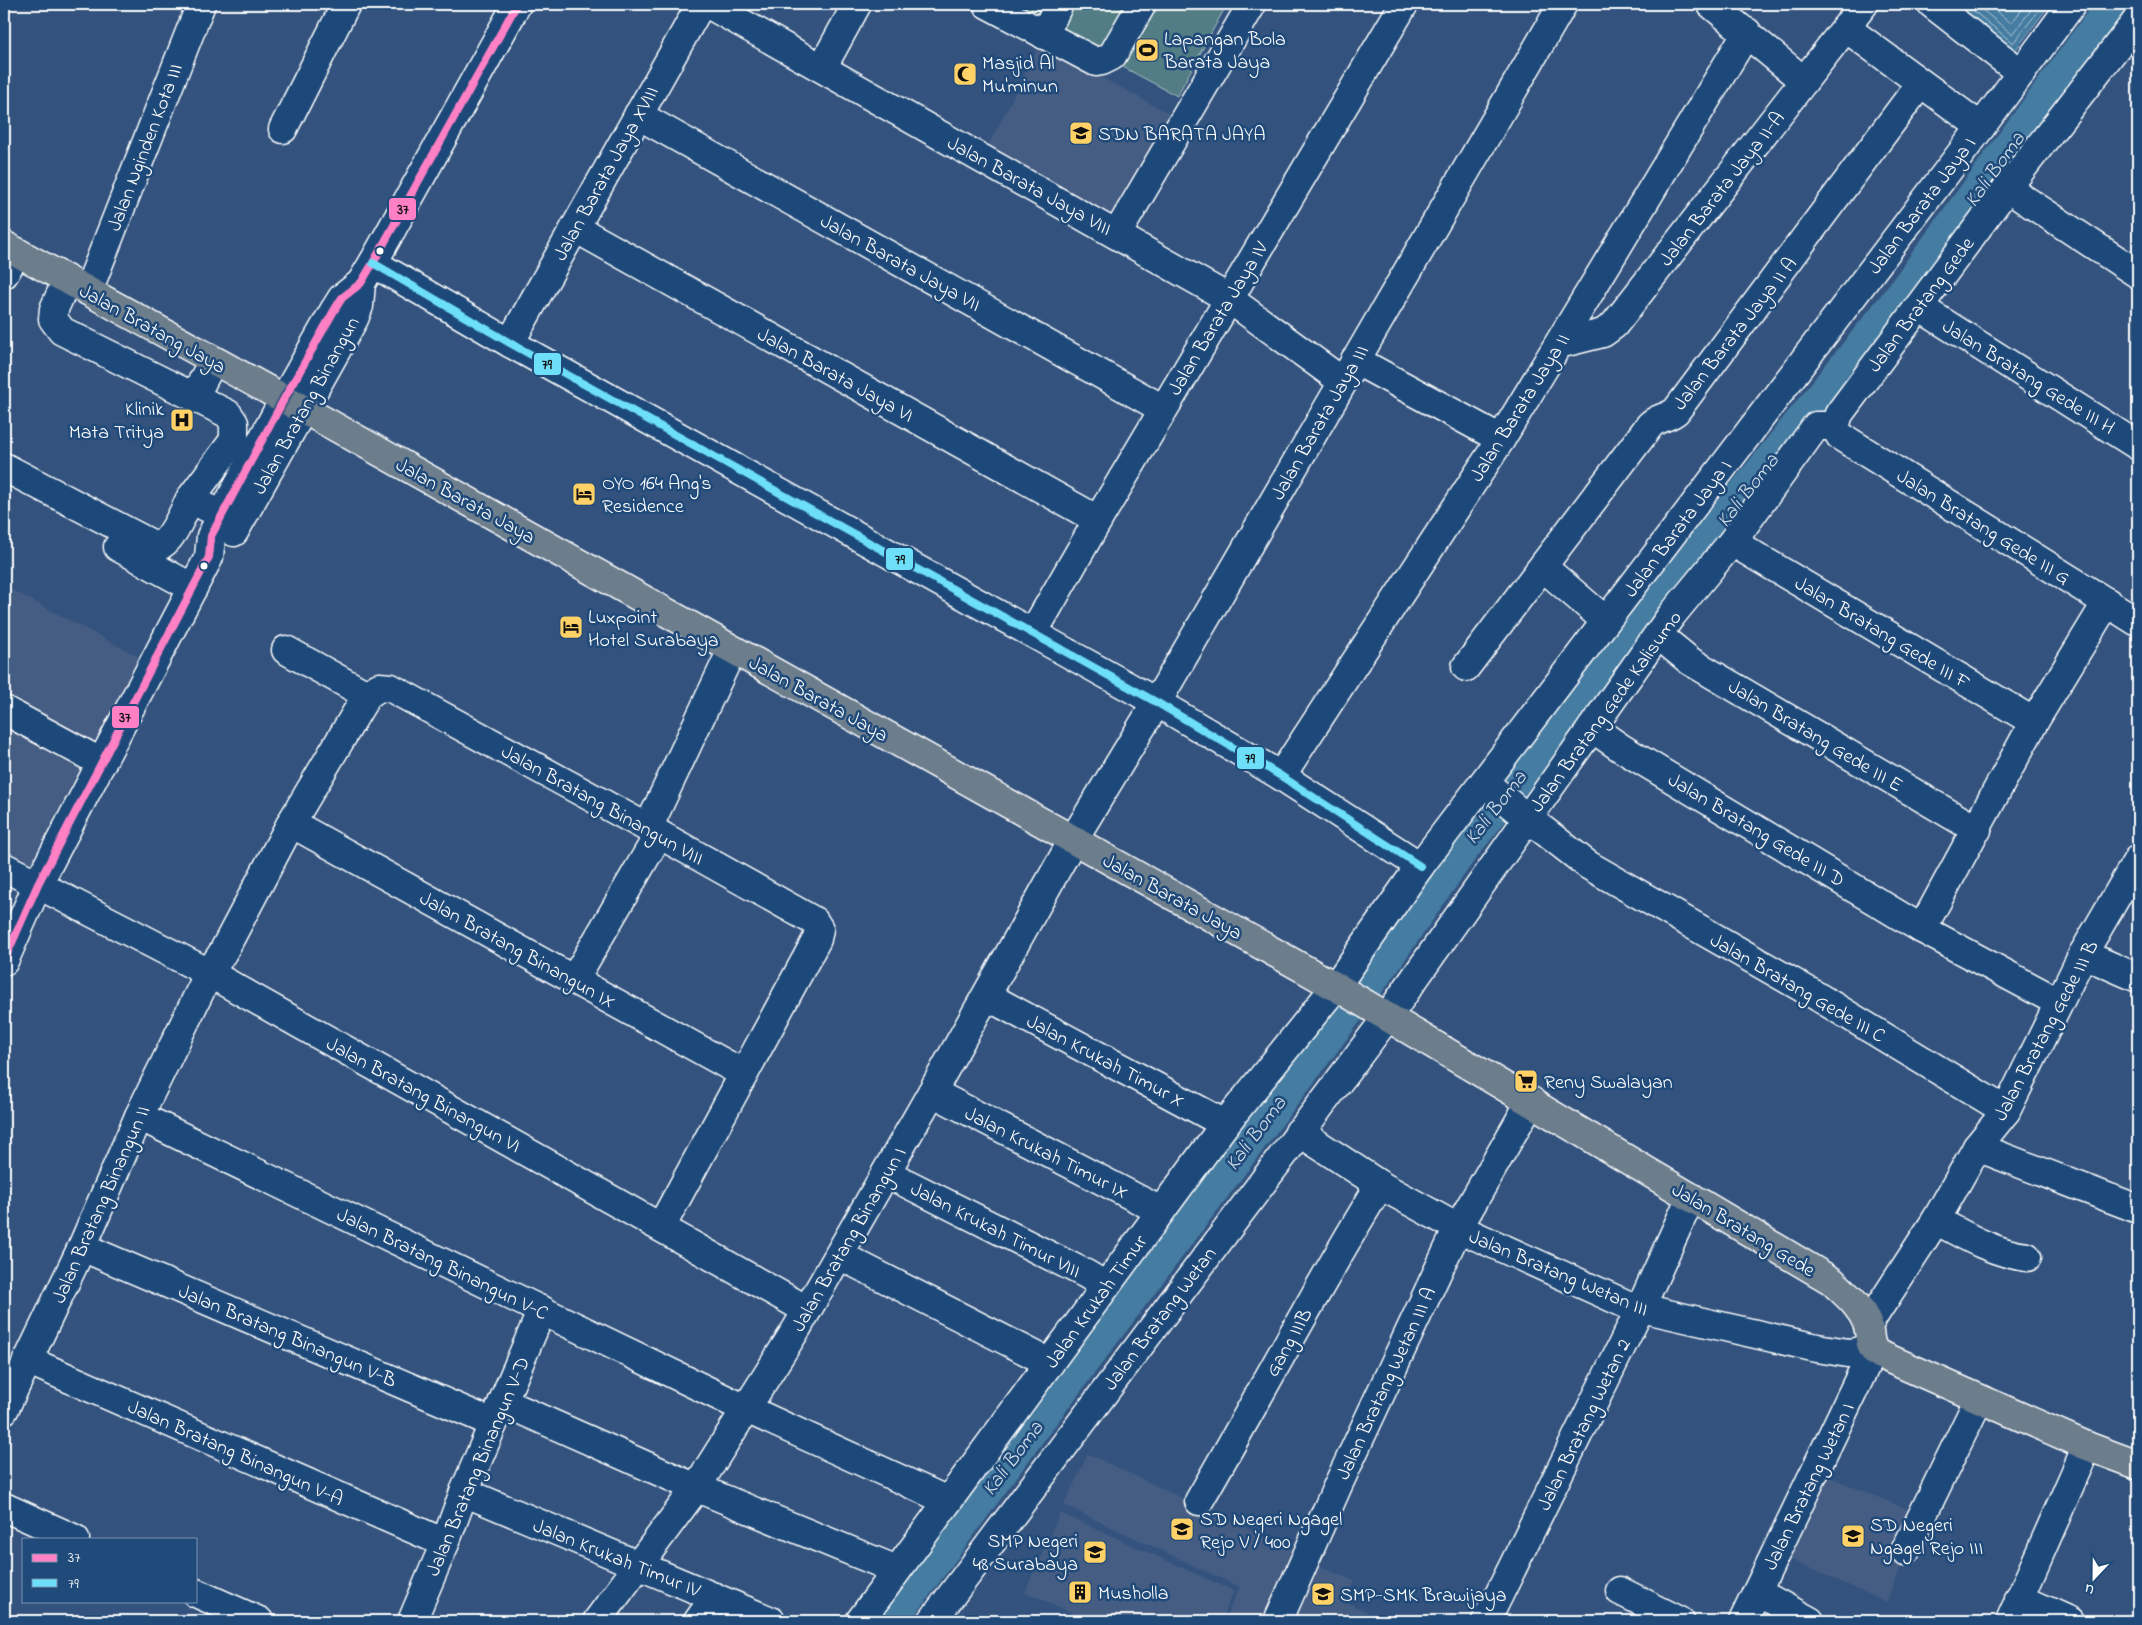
<svg xmlns="http://www.w3.org/2000/svg" width="2142" height="1625" font-family="'Indie Flower',sans-serif">
  <style>
    .built { fill: #455d83 }
    .green { fill: #527d84; stroke: #a8bec2 }
    .water { fill: #447ba1; stroke: #8fb0c7 }
    .lines { fill: none; stroke-linecap: round; stroke-linejoin: round }
    .shore { stroke: #b4cad9; stroke-width: 1 }
    .river { stroke: #447ba1; stroke-width: 34 }
    .minor-casing { stroke: #fff; stroke-width: 31 }
    .major-casing { stroke: #fff; stroke-width: 31 }
    .minor { stroke: #1f4a7a; stroke-width: 28 }
    .major { stroke: #6c7d8c; stroke-width: 28 }
    .bus-1-casing { stroke: #1f4a7a; stroke-width: 11 }
    .bus-2-casing { stroke: #1f4a7a; stroke-width: 11 }
    .bus-1 { stroke: #ff80c5; stroke-width: 8 }
    .bus-2 { stroke: #6ddff8; stroke-width: 8 }
    .bus-dot { fill: #fff; stroke: #1f4a7a; stroke-width: 2 }
    .labels { text-anchor: middle; stroke-width: 5; stroke-linejoin: round; paint-order: stroke }
    .poi-label { font-size: 20px; fill: #fff; stroke: #1f4a7a; text-anchor: start }
    .street-label { font-size: 20px; fill: #fff; stroke: #1f4a7a }
    .water-label { font-size: 21px; font-style: italic; fill: #d0dee8; stroke: #1f4a7a }
    .line-badge { stroke: #1f4a7a; stroke-width: 2 }
    .pale-badge-label { font-size: 14px; text-anchor: middle; font-weight: bold; fill: #111 }
  </style>
  <rect width="100%" height="100%" fill="#33537e"/>
  <filter id="ink" filterUnits="userSpaceOnUse"><feTurbulence type="fractalNoise" baseFrequency=".02" numOctaves="2"/><feDisplacementMap in="SourceGraphic" scale="10" xChannelSelector="R" yChannelSelector="G"/><feConvolveMatrix kernelMatrix="1 2 1 2 8 2 1 2 1" color-interpolation-filters="sRGB"/></filter>
  <g filter="url(#ink)">
    <g class="built">
      <polygon points="1040,44 1177,118 1116,223 987,148"/>
      <polygon points="12,590 139,657 25,874 4,863 4,605"/>
      <polygon points="1088,1454 1301,1554 1269,1621 1224,1621 1240,1587 1064,1505"/>
      <polygon points="1820,1473 1923,1516 1886,1602 1782,1556"/>
      <polygon points="1060,1513 1234,1591 1220,1621 1091,1621 1025,1592"/>
      <polygon points="1310,1563 1355,1581 1346,1602 1368,1613 1364,1621 1286,1621"/>
    </g>
    <polygon class="green" points="1006,4 1227,4 1177,96"/>
    <polygon class="water" points="1957,4 2050,4 2015,51"/>
    <g class="lines">
      <g class="shore">
        <polyline points="1965,4 2013,43 2044,4"/>
        <polyline points="1975,4 2012,34 2036,4"/>
        <polyline points="1987,4 2011,23 2027,4"/>
      </g>
      <polyline class="river" points="890,1621 1026,1436 1371,979 1461,850 1897,302 2114,4"/>
      <g class="minor-casing">
        <g id="minor">
          <polyline points="708,4 1228,298 1342,381"/>
          <polyline points="987,4 1096,62 1102,61 1112,56 1142,4"/>
          <polyline points="1711,4 1804,81"/>
          <polyline points="1932,4 2021,73"/>
          <polyline points="1846,28 1981,127"/>
          <polyline points="1044,35 1059,4"/>
          <polyline points="822,68 857,4"/>
          <polyline points="638,115 1163,409"/>
          <polyline points="283,129 346,4"/>
          <polyline points="2007,188 2138,274"/>
          <polyline points="575,228 1098,520"/>
          <polyline points="1117,234 1252,4"/>
          <polyline points="373,263 510,343 1156,702 1281,776 1420,866"/>
          <polyline points="4,274 17,252"/>
          <polyline points="67,280 54,309 53,319 62,331 228,414 234,423 234,440 190,499 222,515"/>
          <polyline points="88,291 201,4"/>
          <polyline points="1919,307 2138,446"/>
          <polyline points="510,343 701,4"/>
          <polyline points="1559,344 1603,333 1614,325 1864,4"/>
          <polyline points="1355,360 1501,439"/>
          <polyline points="194,397 213,361"/>
          <polyline points="1835,426 1839,414 2007,188 2138,19"/>
          <polyline points="1835,426 1840,436 2138,622"/>
          <path d="M4,467l153,80c16,-6 25,-33 33,-48"/>
          <polyline points="234,532 354,319 359,306 361,283"/>
          <polyline points="1732,542 2034,722"/>
          <polyline points="118,547 193,588"/>
          <polyline points="1543,567 1606,621"/>
          <polyline points="1033,633 1098,520 1404,4"/>
          <polyline points="1658,635 1690,661 1977,830"/>
          <polyline points="286,650 367,695"/>
          <path d="M1466,667l184,-242c8,-8 18,-7 26,-14l244,-327"/>
          <polyline points="4,710 102,763"/>
          <polyline points="1592,728 1621,748 1922,929 2058,1002"/>
          <polyline points="1281,776 1501,439 1747,32"/>
          <polyline points="1484,782 1516,809 1588,865 1815,995 2006,1111"/>
          <polyline points="291,823 744,1074"/>
          <polyline points="648,828 732,650"/>
          <polyline points="4,867 209,973 807,1310"/>
          <polyline points="1922,929 2034,722 2107,602"/>
          <polyline points="2083,954 2138,978"/>
          <polyline points="4,961 38,884 209,557 211,536 284,399 335,309 342,298 361,283 373,263 517,4"/>
          <polyline points="574,980 659,834"/>
          <polyline points="986,998 1000,1003 1225,1124"/>
          <polyline points="932,1092 1161,1211"/>
          <polyline points="139,1116 729,1401 948,1501"/>
          <polyline points="1299,1132 1380,1185 1458,1228 1628,1305 1817,1348 1848,1353 1857,1352 1870,1346"/>
          <polyline points="1977,1147 2138,1209"/>
          <polyline points="886,1173 1086,1274 1106,1286"/>
          <path d="M1936,1220c29,16 58,33 91,37"/>
          <polyline points="82,1247 493,1423"/>
          <polyline points="839,1255 1050,1363"/>
          <polyline points="1868,1325 1936,1220 1977,1147 2006,1111 2083,954 2138,859"/>
          <polyline points="27,1360 445,1543"/>
          <polyline points="503,1402 685,1483 897,1570"/>
          <polyline points="4,1410 82,1247 139,1116 209,973 223,952 291,823 367,695 379,687 391,688 648,828 814,921 819,929 817,939 661,1227"/>
          <polyline points="464,1492 771,1621"/>
          <path d="M1199,1501c61,-105 117,-213 181,-316"/>
          <polyline points="4,1507 75,1539"/>
          <polyline points="1905,1551 1979,1399"/>
          <polyline points="1620,1591 1680,1621"/>
          <polyline points="1757,1592 1810,1621"/>
          <polyline points="196,1593 259,1621"/>
          <polyline points="2019,1598 2070,1621"/>
          <polyline points="412,1621 445,1543 464,1492 542,1310"/>
          <polyline points="597,1621 696,1488 797,1328 932,1092 1073,840 1161,695 1563,4"/>
          <polyline points="698,1621 715,1597"/>
          <polyline points="860,1621 1225,1124 1336,986 1420,866 1981,127 2072,4"/>
          <polyline points="932,1621 1388,1016 1671,616 1732,542 1816,426 1835,426"/>
          <polyline points="1278,1621 1338,1485 1458,1228 1531,1101"/>
          <polyline points="1486,1621 1640,1309 1691,1197"/>
          <polyline points="1743,1621 1873,1350"/>
          <polyline points="2010,1621 2087,1446"/>
        </g>
      </g>
      <g class="major-casing">
        <path id="major" d="M4,245l326,179 1017,569 485,288c13,13 28,24 35,42 4,11 1,21 9,30l211,93 51,19"/>
      </g>
      <use href="#minor" class="minor"/>
      <use href="#major" class="major"/>
      <g class="bus-1-casing">
        <polyline id="bus-1" points="4,961 38,884 209,557 211,536 284,399 335,309 342,298 361,283 373,263 517,4"/>
      </g>
      <g class="bus-2-casing">
        <polyline id="bus-2" points="373,263 510,343 1156,702 1281,776 1420,866"/>
      </g>
      <use href="#bus-1" class="bus-1"/>
      <use href="#bus-2" class="bus-2"/>
    </g>
  </g>
  <defs>
    <g id="stadium-square" transform="scale(1.25)"><rect x="-9" y="-9" width="18" height="18" rx="4" fill="#ffd166" stroke="#1f4a7a"/><path d="M0-5a6.5 5 0 1 0 0 10a6.5 5 0 1 0 0-10ZM-3.5-1.8h7v3.6h-7Z" fill="#111"/></g>
    <g id="mosque-square" transform="scale(1.25)"><rect x="-9" y="-9" width="18" height="18" rx="4" fill="#ffd166" stroke="#1f4a7a"/><path d="M3.5-4.9A6 6 0 1 0 3.5 4.9A5 5 0 1 1 3.5-4.9Z" fill="#111"/></g>
    <g id="school-square" transform="scale(1.25)"><rect x="-9" y="-9" width="18" height="18" rx="4" fill="#ffd166" stroke="#1f4a7a"/><path d="M0-5L7-2L0 1L-7-2ZM-4 1L0 2.5L4 1V4Q0 6-4 4Z" fill="#111"/></g>
    <g id="hospital-square" transform="scale(1.25)"><rect x="-9" y="-9" width="18" height="18" rx="4" fill="#ffd166" stroke="#1f4a7a"/><path d="M-5-5h3v3.5h4V-5h3V5h-3V1.5h-4V5h-3Z" fill="#111"/></g>
    <g id="hotel-square" transform="scale(1.25)"><rect x="-9" y="-9" width="18" height="18" rx="4" fill="#ffd166" stroke="#1f4a7a"/><path d="M-6-4.5h1.5V1H6V5H4.5V3h-9V5H-6ZM-4 0a1.8 1.8 0 1 1 3.6 0ZM.5 0V-2.5h3Q6-2.5 6 0Z" fill="#111"/></g>
    <g id="supermarket-square" transform="scale(1.25)"><rect x="-9" y="-9" width="18" height="18" rx="4" fill="#ffd166" stroke="#1f4a7a"/><path d="M-6-5.5h2.5l.6 2H6L4.5 2H-2.5L-4.4-4H-6ZM-1.5 3.2a1.3 1.3 0 1 0 .1 0ZM3 3.2a1.3 1.3 0 1 0 .1 0Z" fill="#111"/></g>
    <g id="building-square" transform="scale(1.25)"><rect x="-9" y="-9" width="18" height="18" rx="4" fill="#ffd166" stroke="#1f4a7a"/><path d="M-4-6H4V6H1V3H-1V6H-4ZM-2.5-4.3h1.7v1.8h-1.7ZM.8-4.3h1.7v1.8H.8ZM-2.5-1h1.7V.8h-1.7ZM.8-1h1.7V.8H.8Z" fill="#111"/></g>
  </defs>
  <g fill-rule="evenodd">
    <use href="#stadium-square" x="1147" y="50"/>
    <use href="#mosque-square" x="965" y="74"/>
    <use href="#school-square" x="1081" y="133"/>
    <use href="#hospital-square" x="182" y="420"/>
    <use href="#hotel-square" x="584" y="494"/>
    <use href="#hotel-square" x="571" y="627"/>
    <use href="#supermarket-square" x="1526" y="1081"/>
    <use href="#school-square" x="1182" y="1529"/>
    <use href="#school-square" x="1853" y="1536"/>
    <use href="#school-square" x="1095" y="1552"/>
    <use href="#building-square" x="1080" y="1592"/>
    <use href="#school-square" x="1323" y="1594"/>
  </g>
  <g class="bus-dot">
    <circle cx="380" cy="251" r="4.5"/>
    <circle cx="204" cy="566" r="4.5"/>
  </g>
  <g class="labels">
    <g class="poi-label">
      <text x="1164" y="45">Lapangan Bola<tspan x="1164" dy="23">Barata Jaya</tspan></text>
      <text x="982" y="69">Masjid Al<tspan x="982" dy="23">Mu'minun</tspan></text>
      <text x="1098" y="140">SDN BARATA JAYA</text>
      <text x="164" y="415" text-anchor="end">Klinik<tspan x="164" dy="23">Mata Tritya</tspan></text>
      <text x="602" y="489">OYO 164 Ang's<tspan x="602" dy="23">Residence</tspan></text>
      <text x="588" y="623">Luxpoint<tspan x="588" dy="23">Hotel Surabaya</tspan></text>
      <text x="1544" y="1088">Reny Swalayan</text>
      <text x="1200" y="1525">SD Negeri Ngagel<tspan x="1200" dy="23">Rejo V / 400</tspan></text>
      <text x="1870" y="1531">SD Negeri<tspan x="1870" dy="23">Ngagel Rejo III</tspan></text>
      <text x="1078" y="1547" text-anchor="end">SMP Negeri<tspan x="1078" dy="23">48 Surabaya</tspan></text>
      <text x="1098" y="1599">Musholla</text>
      <text x="1340" y="1601">SMP-SMK Brawijaya</text>
    </g>
    <g class="street-label">
      <text transform="translate(144 147) rotate(-69)" y="7">Jalan Nginden Kota III</text>
      <text transform="translate(605 173) rotate(-61)" y="7">Jalan Barata Jaya XVIII</text>
      <text transform="translate(1030 185) rotate(29)" y="7">Jalan Barata Jaya VIII</text>
      <text transform="translate(1721 188) rotate(-52)" y="7">Jalan Barata Jaya II-A</text>
      <text transform="translate(1921 205) rotate(-53)" y="7">Jalan Barata Jaya I</text>
      <text transform="translate(901 262) rotate(29)" y="7">Jalan Barata Jaya VII</text>
      <text transform="translate(1920 304) rotate(-53)" y="7">Jalan Bratang Gede</text>
      <text transform="translate(1217 318) rotate(-59)" y="7">Jalan Barata Jaya IV</text>
      <text transform="translate(153 328) rotate(29)" y="7">Jalan Bratang Jaya</text>
      <text transform="translate(1734 333) rotate(-52)" y="7">Jalan Barata Jaya II A</text>
      <text transform="translate(836 374) rotate(29)" y="7">Jalan Barata Jaya VI</text>
      <text transform="translate(2029 376) rotate(32)" y="7">Jalan Bratang Gede III H</text>
      <text transform="translate(305 405) rotate(-61)" y="7">Jalan Bratang Binangun</text>
      <text transform="translate(1519 407) rotate(-58)" y="7">Jalan Barata Jaya II</text>
      <text transform="translate(1319 422) rotate(-60)" y="7">Jalan Barata Jaya III</text>
      <text transform="translate(466 500) rotate(29)" y="7">Jalan Barata Jaya</text>
      <text transform="translate(1984 526) rotate(32)" y="7">Jalan Bratang Gede III G</text>
      <text transform="translate(1677 528) rotate(-53)" y="7">Jalan Barata Jaya I</text>
      <text transform="translate(1883 632) rotate(31)" y="7">Jalan Bratang Gede III F</text>
      <text transform="translate(819 698) rotate(29)" y="7">Jalan Barata Jaya</text>
      <text transform="translate(1605 711) rotate(-54)" y="7">Jalan Bratang Gede Kalisumo</text>
      <text transform="translate(1816 735) rotate(31)" y="7">Jalan Bratang Gede III E</text>
      <text transform="translate(603 804) rotate(29)" y="7">Jalan Bratang Binangun VIII</text>
      <text transform="translate(1757 829) rotate(31)" y="7">Jalan Bratang Gede III D</text>
      <text transform="translate(1173 896) rotate(29)" y="7">Jalan Barata Jaya</text>
      <text transform="translate(518 949) rotate(29)" y="7">Jalan Bratang Binangun IX</text>
      <text transform="translate(1798 987) rotate(30)" y="7">Jalan Bratang Gede III C</text>
      <text transform="translate(2045 1030) rotate(-62)" y="7">Jalan Bratang Gede III B</text>
      <text transform="translate(1106 1060) rotate(28)" y="7">Jalan Krukah Timur X</text>
      <text transform="translate(424 1094) rotate(29)" y="7">Jalan Bratang Binangun VI</text>
      <text transform="translate(1047 1152) rotate(27)" y="7">Jalan Krukah Timur IX</text>
      <text transform="translate(100 1204) rotate(-66)" y="7">Jalan Bratang Binangun II</text>
      <text transform="translate(996 1229) rotate(27)" y="7">Jalan Krukah Timur VIII</text>
      <text transform="translate(1744 1229) rotate(31)" y="7">Jalan Bratang Gede</text>
      <text transform="translate(848 1239) rotate(-60)" y="7">Jalan Bratang Binangun I</text>
      <text transform="translate(443 1263) rotate(26)" y="7">Jalan Bratang Binangun V-C</text>
      <text transform="translate(1559 1272) rotate(23)" y="7">Jalan Bratang Wetan III</text>
      <text transform="translate(1095 1301) rotate(-54)" y="7">Jalan Krukah Timur</text>
      <text transform="translate(1159 1318) rotate(-53)" y="7">Jalan Bratang Wetan</text>
      <text transform="translate(288 1335) rotate(23)" y="7">Jalan Bratang Binangun V-B</text>
      <text transform="translate(1288 1342) rotate(-61)" y="7">Gang IIIB</text>
      <text transform="translate(1385 1383) rotate(-65)" y="7">Jalan Bratang Wetan III A</text>
      <text transform="translate(1583 1424) rotate(-64)" y="7">Jalan Bratang Wetan 2</text>
      <text transform="translate(236 1452) rotate(24)" y="7">Jalan Bratang Binangun V-A</text>
      <text transform="translate(477 1466) rotate(-67)" y="7">Jalan Bratang Binangun V-D</text>
      <text transform="translate(1808 1486) rotate(-64)" y="7">Jalan Bratang Wetan I</text>
      <text transform="translate(617 1557) rotate(22)" y="7">Jalan Krukah Timur IV</text>
    </g>
    <g class="water-label">
      <text transform="translate(1994 169) rotate(-54)" y="7">Kali Boma</text>
      <text transform="translate(1747 490) rotate(-52)" y="7">Kali Boma</text>
      <text transform="translate(1495 807) rotate(-52)" y="7">Kali Boma</text>
      <text transform="translate(1255 1133) rotate(-53)" y="7">Kali Boma</text>
      <text transform="translate(1012 1458) rotate(-53)" y="7">Kali Boma</text>
    </g>
  </g>
  <g class="line-badge">
    <rect x="388" y="197" width="29" height="24" rx="5" fill="#ff80c5"/>
    <rect x="533" y="352" width="29" height="24" rx="5" fill="#6ddff8"/>
    <rect x="885" y="547" width="29" height="24" rx="5" fill="#6ddff8"/>
    <rect x="111" y="705" width="29" height="24" rx="5" fill="#ff80c5"/>
    <rect x="1236" y="746" width="29" height="24" rx="5" fill="#6ddff8"/>
  </g>
  <g class="pale-badge-label">
    <text x="403" y="214">37</text>
    <text x="547" y="369">79</text>
    <text x="900" y="564">79</text>
    <text x="125" y="722">37</text>
    <text x="1250" y="763">79</text>
  </g>
  <rect width="2142" height="1625" fill="none" stroke="#1f4a7a" stroke-width="20"/>
  <rect x="10" y="10" width="2122" height="1605" fill="none" stroke="#fff" stroke-width="2" filter="url(#ink)"/>
  <rect x="22" y="1538" width="175" height="65" fill="#1f4a7a" stroke="#7992af"/>
  <rect x="32" y="1554" width="25" height="8" fill="#ff80c5" stroke="#7992af"/>
  <text x="68" y="1562" font-size="15" fill="#ffffff">37</text>
  <rect x="32" y="1579" width="25" height="8" fill="#6ddff8" stroke="#7992af"/>
  <text x="68" y="1588" font-size="15" fill="#ffffff">79</text>
  <g transform="translate(2094 1578) rotate(202)" stroke="#1f4a7a" stroke-width="4" paint-order="stroke">
  <path d="M0-4L9 19L0 12L-9 19Z" fill="#ffffff"/>
  <text y="-8" font-size="14" font-weight="bold" text-anchor="middle" fill="#ffffff">U</text>
  </g>
</svg>
